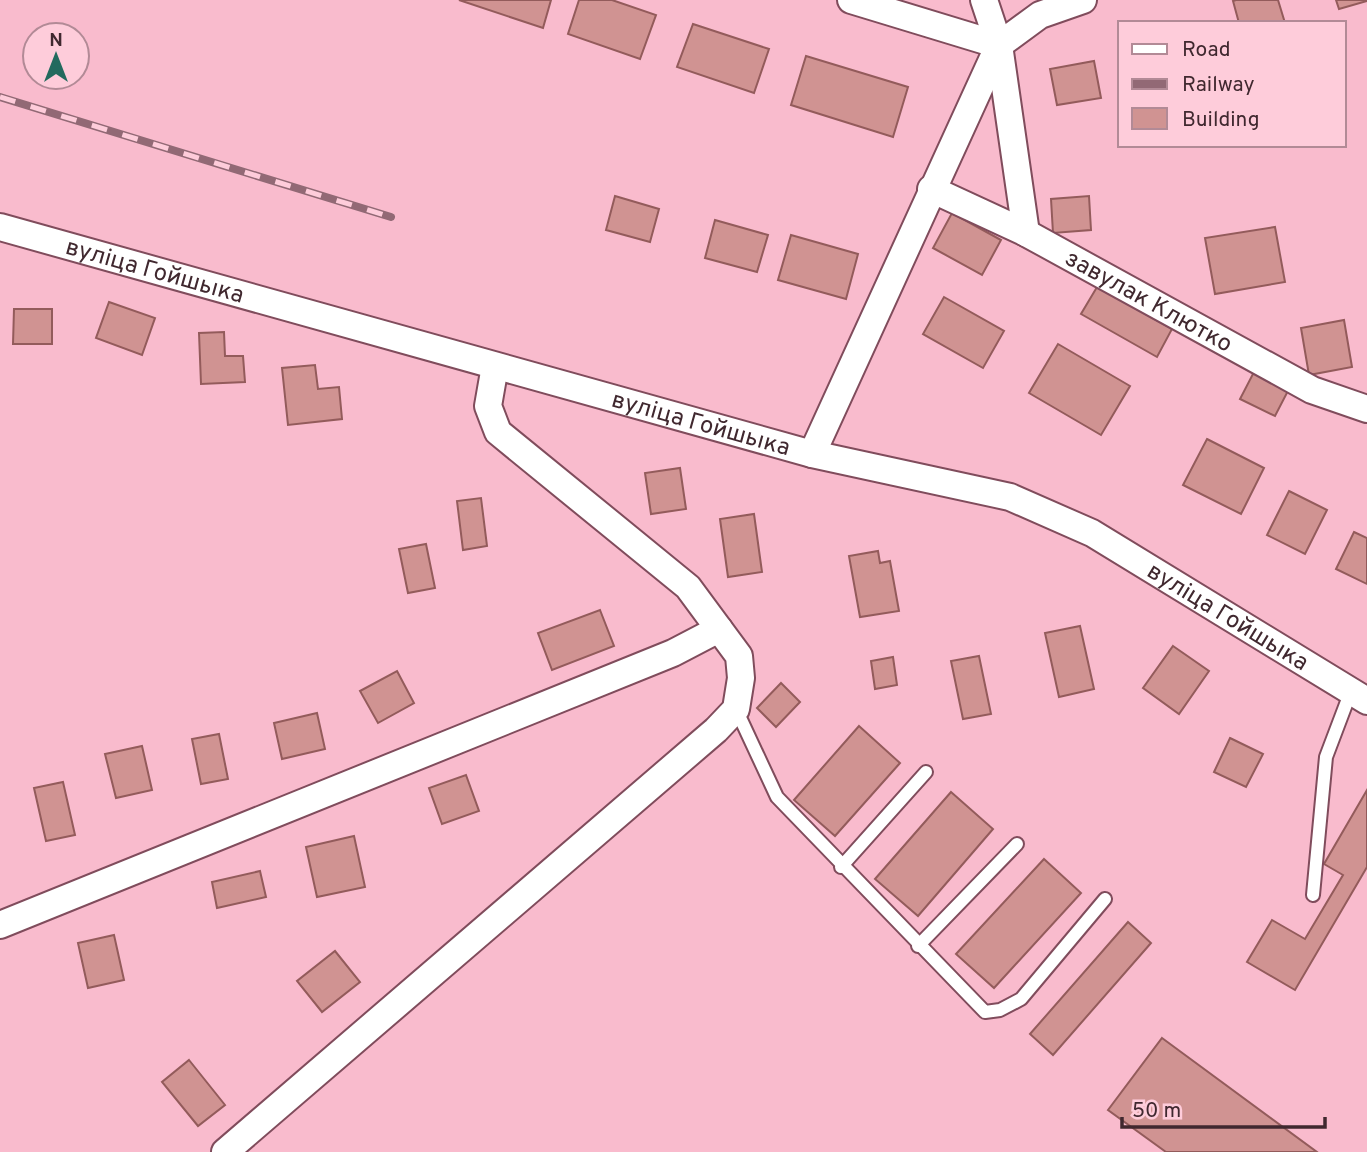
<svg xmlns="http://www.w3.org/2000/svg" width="1367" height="1152" font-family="Overpass,sans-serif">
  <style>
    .building { fill: #d09392; stroke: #935b5b; stroke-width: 2 }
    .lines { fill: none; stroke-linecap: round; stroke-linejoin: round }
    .lane-casing { stroke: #804c5c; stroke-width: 16 }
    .street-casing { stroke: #804c5c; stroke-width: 30 }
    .lane { stroke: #fff; stroke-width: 12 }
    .street { stroke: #fff; stroke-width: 26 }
    .rail-casing { stroke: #926975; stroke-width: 8 }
    .rail { stroke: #feccda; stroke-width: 5; stroke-dasharray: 16; stroke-linecap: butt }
    .labels { text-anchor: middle; stroke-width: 6; stroke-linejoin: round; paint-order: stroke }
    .street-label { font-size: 24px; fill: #40282f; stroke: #feccda }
  </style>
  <rect width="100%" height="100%" fill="#f9bbcd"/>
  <g class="building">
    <polygon points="459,0 551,0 543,28"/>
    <polygon points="579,0 612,0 656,15 640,59 568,34"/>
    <polygon points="1236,0 1278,0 1285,23 1239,23 1233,1"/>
    <polygon points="1336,0 1367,0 1367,1 1339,9"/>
    <polygon points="693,24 769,49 754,93 677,67"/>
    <polygon points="806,56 908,87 893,137 791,105"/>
    <polygon points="1094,61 1101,98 1057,105 1050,69"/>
    <polygon points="615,196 659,209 650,242 606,230"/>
    <polygon points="1089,196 1091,230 1053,233 1051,199"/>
    <polygon points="952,213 1001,240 982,275 933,248"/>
    <polygon points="715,220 768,235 757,272 705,258"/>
    <polygon points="1275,227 1285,282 1215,294 1205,238"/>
    <polygon points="791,235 858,254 846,299 778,280"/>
    <polygon points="1097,287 1172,329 1157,357 1081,314"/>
    <polygon points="944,297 1004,331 983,368 923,334"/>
    <polygon points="109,302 155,318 142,355 96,338"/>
    <polygon points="14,309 52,309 52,344 13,344"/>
    <polygon points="1344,320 1352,367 1309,375 1301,328"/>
    <polygon points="224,332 225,356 243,356 245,382 201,384 199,333"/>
    <polygon points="1058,344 1130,386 1101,435 1029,393"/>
    <polygon points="315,365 318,389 339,387 342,419 288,425 282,368"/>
    <polygon points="1255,370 1290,387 1275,416 1240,399"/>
    <polygon points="1207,439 1264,468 1241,514 1183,485"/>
    <polygon points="680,468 686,509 651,514 645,473"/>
    <polygon points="1289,491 1327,510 1305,554 1267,535"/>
    <polygon points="481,498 487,546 463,550 457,501"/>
    <polygon points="754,514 762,572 728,577 720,519"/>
    <polygon points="1354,532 1367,538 1367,584 1336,569"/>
    <polygon points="426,544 435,588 408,593 399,549"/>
    <polygon points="878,551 880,563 890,561 899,611 860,617 849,556"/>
    <polygon points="600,610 614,646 552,670 538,633"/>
    <polygon points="1080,626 1094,689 1059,697 1045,633"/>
    <polygon points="1173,646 1209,671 1179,714 1143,688"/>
    <polygon points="979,656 991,714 963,719 951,661"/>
    <polygon points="893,657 897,685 875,689 871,661"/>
    <polygon points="397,671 414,703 378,723 360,691"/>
    <polygon points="781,683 800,702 776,727 757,708"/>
    <polygon points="317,713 325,749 282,759 274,723"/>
    <polygon points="859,726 900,763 835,836 794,800"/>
    <polygon points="219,734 228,779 201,784 192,739"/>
    <polygon points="1230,738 1263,754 1246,787 1214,772"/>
    <polygon points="142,746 152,790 116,798 105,754"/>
    <polygon points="466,775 479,811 442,824 429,788"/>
    <polygon points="63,782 75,835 46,841 34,788"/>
    <polygon points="1367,790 1367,867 1295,990 1247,962 1272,920 1305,939 1343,875 1324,864"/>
    <polygon points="951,792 993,829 918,916 875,879"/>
    <polygon points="354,836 365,887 317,897 306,847"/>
    <polygon points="1044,859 1081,893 994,988 956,954"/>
    <polygon points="260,871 266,897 217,908 212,882"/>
    <polygon points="1128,922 1151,943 1053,1055 1030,1034"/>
    <polygon points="114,935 124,980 88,988 78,943"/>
    <polygon points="335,951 360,982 322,1012 297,981"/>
    <polygon points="1162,1038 1317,1152 1166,1152 1108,1110"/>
    <polygon points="189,1060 225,1105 198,1126 162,1082"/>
  </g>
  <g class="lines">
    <g class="lane-casing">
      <g id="lane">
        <polyline points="736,709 777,797 985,1012 1000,1010 1021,999 1105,899"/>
        <polyline points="841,867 926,772"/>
        <polyline points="1313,895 1326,757 1351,691"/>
        <polyline points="918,946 1017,844"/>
      </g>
    </g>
    <g class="street-casing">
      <g id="street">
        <polyline points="851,0 999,45"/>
        <polyline points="984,0 999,45 1026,233"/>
        <path id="s1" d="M931,189l95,44 286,157 55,19"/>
        <path id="s2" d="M0,227l812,227 198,43 82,36 275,168"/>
        <polyline points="812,454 999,45 1040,15 1083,0"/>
        <polyline points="0,925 673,653 719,629"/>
        <polyline points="225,1152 716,730 736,709 741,678 739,656 688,587 498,432 488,406 495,366"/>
      </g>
    </g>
    <use href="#lane" class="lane"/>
    <use href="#street" class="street"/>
    <g class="rail-casing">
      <polyline id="rail" points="0,97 391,217"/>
    </g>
    <use href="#rail" class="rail"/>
  </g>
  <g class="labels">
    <g class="street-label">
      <text dy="8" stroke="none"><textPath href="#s2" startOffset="161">вуліца Гойшыка</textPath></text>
      <text dy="8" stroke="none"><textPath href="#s1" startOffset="245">завулак Клютко</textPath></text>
      <text dy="8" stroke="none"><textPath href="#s2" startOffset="728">вуліца Гойшыка</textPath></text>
      <text dy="8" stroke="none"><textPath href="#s2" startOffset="1295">вуліца Гойшыка</textPath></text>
    </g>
  </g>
  <rect x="1118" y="21" width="228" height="126" fill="#feccda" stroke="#b28a96" stroke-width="2"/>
  <rect x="1132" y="44" width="35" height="10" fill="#ffffff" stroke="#b28a96" stroke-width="2"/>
  <text x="1182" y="56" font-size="21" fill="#40282f">Road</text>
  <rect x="1132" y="79" width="35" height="10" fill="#926975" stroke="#b28a96" stroke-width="2"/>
  <text x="1182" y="91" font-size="21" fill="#40282f">Railway</text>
  <rect x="1132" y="108" width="35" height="21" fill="#d09392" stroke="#b28a96" stroke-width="2"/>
  <text x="1182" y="126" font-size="21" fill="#40282f">Building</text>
  <g transform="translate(56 56)"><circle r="33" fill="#feccda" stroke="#b28a96" stroke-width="2"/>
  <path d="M0-5L12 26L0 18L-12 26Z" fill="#236a5e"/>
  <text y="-10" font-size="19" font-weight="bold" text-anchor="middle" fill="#40282f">N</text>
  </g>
  <path d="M1122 1117v10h203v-10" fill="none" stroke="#40282f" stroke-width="3.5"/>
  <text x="1132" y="1117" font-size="21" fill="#40282f" stroke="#feccda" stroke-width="5" paint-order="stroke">50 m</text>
</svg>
